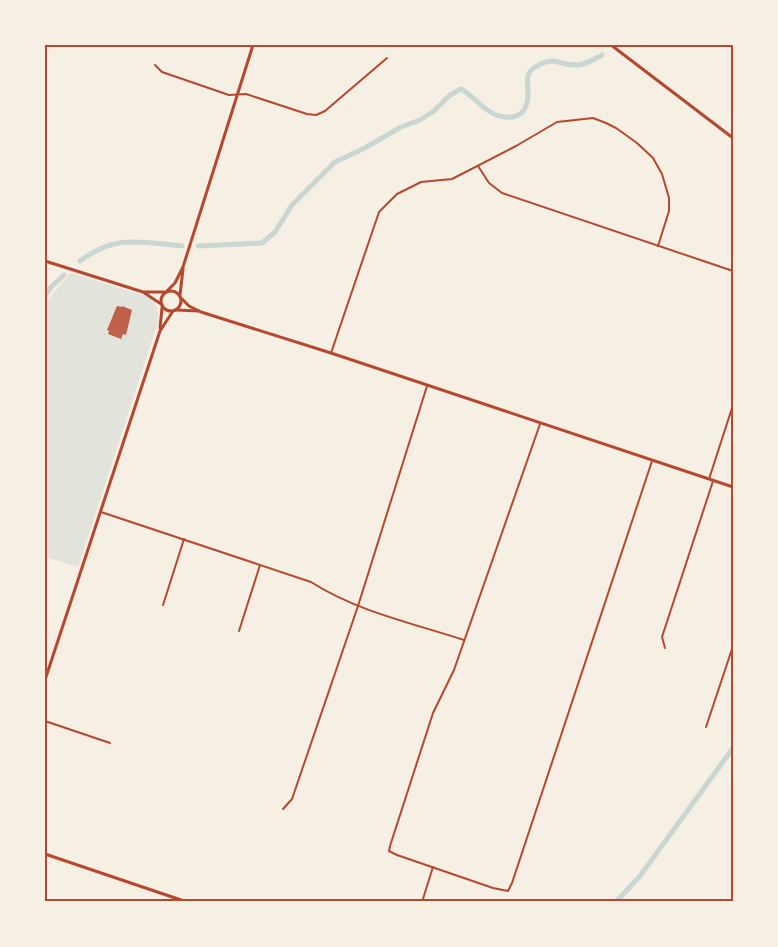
<svg xmlns="http://www.w3.org/2000/svg" width="778" height="947" font-family="Quicksand,sans-serif">
  <style>
    .green { fill: #e2e4dc }
    .lines { fill: none; stroke-linecap: round; stroke-linejoin: round }
    .canal { stroke: #c9d6d2; stroke-width: 5 }
    .building { fill: #bf614a }
    .minor { stroke: #b5482f; stroke-width: 2 }
    .tertiary { stroke: #b5482f; stroke-width: 3 }
    .secondary { stroke: #b5482f; stroke-width: 3 }
    .primary { stroke: #b5482f; stroke-width: 3 }
    .neatline { fill: none; stroke: #b5482f; stroke-width: 2 }
  </style>
  <rect width="100%" height="100%" fill="#f6efe4"/>
  <path class="green" d="M70,273l79,24c10,7 9,15 9,25l-80,245 -33,-10v-254z"/>
  <g class="lines">
    <g class="canal">
      <path d="M198,246l64,-3 13,-11 17,-27 43,-43 30,-14 36,-21 19,-7 14,-9 16,-16 11,-6c13,7 20,19 33,25 12,5 29,6 33,-11 3,-9 -1,-19 1,-27 1,-5 5,-8 9,-10 20,-11 22,0 40,-1 9,0 18,-6 25,-10"/>
      <path d="M80,261c36,-27 59,-19 102,-15"/>
      <polyline points="45,296 51,287 64,275"/>
      <polyline points="616,902 640,876 733,748"/>
    </g>
  </g>
  <polygon class="building" points="117,306 122,307 122,306 132,310 126,335 123,334 121,339 108,334 109,331 107,330"/>
  <g class="lines">
    <g class="minor">
      <polyline points="155,65 162,72 229,95 246,94 307,114 316,115 325,111 387,58"/>
      <polyline points="478,166 489,183 502,193 733,271"/>
      <polyline points="331,353 379,212 397,194 421,182 452,179 516,146 557,122 593,118 606,123 616,128 637,143 653,158 662,174 669,198 669,211 658,246"/>
      <polyline points="540,424 454,670 433,713 390,846 389,851 397,855 493,888 508,891 512,883 652,461"/>
      <polyline points="709,479 733,405"/>
      <path d="M101,512l210,70c45,29 101,41 153,58"/>
      <polyline points="163,605 184,539"/>
      <polyline points="239,631 260,565"/>
      <polyline points="665,648 662,637 713,481"/>
      <polyline points="45,721 110,743"/>
      <polyline points="706,727 733,646"/>
      <polyline points="283,809 292,799 358,606 427,386"/>
      <polyline points="422,902 433,867"/>
    </g>
    <g class="tertiary">
      <polyline points="45,261 143,292 161,304"/>
      <polyline points="144,292 165,292"/>
      <polyline points="181,298 189,306 201,312 331,353 733,487"/>
      <polyline points="176,310 199,311"/>
      <polyline points="45,854 187,902"/>
    </g>
    <g class="secondary">
      <circle cx="171" cy="301" r="10"/>
      <polyline points="167,291 175,283 183,267 253,45"/>
      <polyline points="180,295 183,269"/>
      <polyline points="160,328 162,308"/>
      <polyline points="45,680 160,331 173,311"/>
    </g>
    <polyline class="primary" points="611,45 733,138"/>
  </g>
  <rect width="778" height="947" fill="none" stroke="#f6efe4" stroke-width="93"/>
  <rect x="46" y="46" width="686" height="854" class="neatline"/>
</svg>
